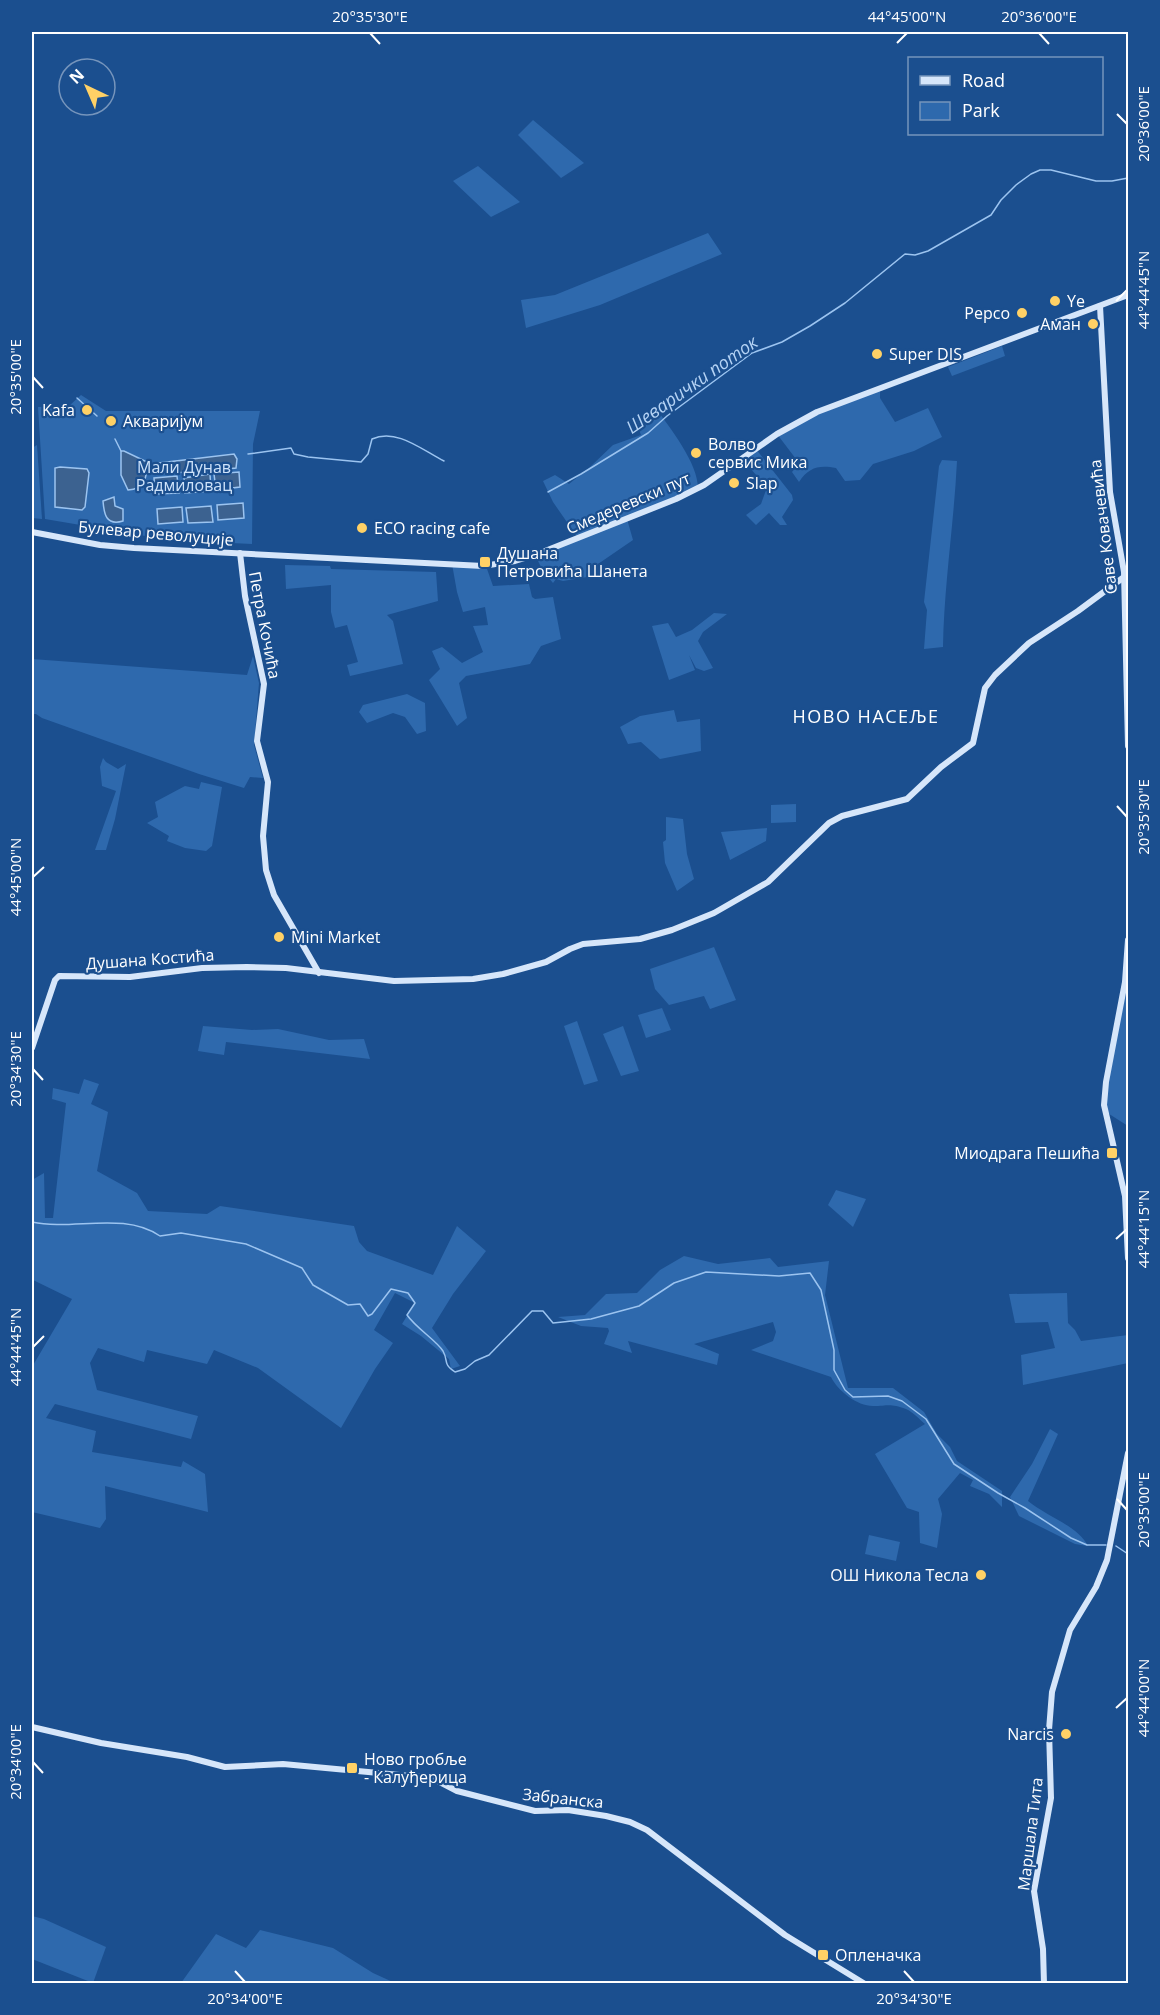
<svg xmlns="http://www.w3.org/2000/svg" width="1160" height="2015" font-family="'Open Sans',sans-serif">
  <style>
    .green { fill: #2e69ad }
    .water { fill: #3c6290; stroke: #9cc4f0; stroke-width: 1.5 }
    .lines { fill: none; stroke-linecap: round; stroke-linejoin: round }
    .stream { stroke: #9cc4f0; stroke-width: 1.5 }
    .secondary { stroke: #d6e6fa; stroke-width: 6 }
    .ticks { fill: none; stroke: #fff; stroke-width: 2 }
    .poi-dot { fill: #ffd166; stroke: #1b4f8f; stroke-width: 2 }
    .labels { text-anchor: middle; stroke-width: 4.5; stroke-linejoin: round; paint-order: stroke }
    .poi-label { font-size: 16px; fill: #fff; stroke: #1b4f8f; text-anchor: start }
    .park-label { font-size: 16px; fill: #cfe3fa; stroke: #1b4f8f }
    .street-label { font-size: 16px; fill: #fff; stroke: #1b4f8f }
    .water-label { font-size: 18px; font-style: italic; fill: #b5d3f5; stroke: #1b4f8f }
    .neighbourhood-label { font-size: 18px; letter-spacing: 1.5px; fill: #fff; stroke: #1b4f8f }
    .neatline { fill: none; stroke: #fff; stroke-width: 2 }
    .ticks-label { font-size: 15px; text-anchor: middle; fill: #fff }
  </style>
  <rect width="100%" height="100%" fill="#1b4f8f"/>
  <g class="green">
    <polygon points="533,120 584,163 561,178 518,135"/>
    <polygon points="478,166 520,202 491,217 453,181"/>
    <polygon points="708,233 722,254 600,305 526,328 521,300 555,295"/>
    <polygon points="1002,346 1005,356 952,376 948,367"/>
    <path d="M880,389v9l15,24 33,-14 14,29 -28,14 -41,13 -13,16 -15,1 -9,-13c-17,-3 -27,-1 -37,14l-7,-10 7,-9 -22,-29 19,-12z"/>
    <polygon points="81,395 106,411 260,411 253,444 252,544 169,540 45,519 38,407 69,406"/>
    <path d="M655,407c15,21 43,56 43,81l-71,31 6,21 -35,24 1,11 -36,6 -7,-2 -3,4 -10,-12 -8,-16 43,-17 -25,-36 -10,-21 12,-6 14,9 21,-17 23,-22 28,-10 -6,-15z"/>
    <polygon points="37,445 42,519 32,518 32,448"/>
    <polygon points="756,449 792,495 793,500 782,517 787,525 780,525 769,513 756,525 746,515 761,504 766,490 757,476 742,459"/>
    <path d="M942,460l15,1c-3,62 -13,124 -14,186l-19,2 3,-39 -3,-8 15,-136z"/>
    <polygon points="452,564 486,566 493,586 529,584 532,597 535,599 553,597 561,639 541,646 530,664 466,676 459,683 467,718 457,726 429,680 440,669 432,651 442,647 462,663 483,652 473,626 488,625 485,607 463,612 457,592"/>
    <polygon points="285,565 330,566 331,569 436,572 438,601 387,615 393,621 403,664 350,676 347,665 358,662 347,625 335,628 331,612 331,585 286,589"/>
    <polygon points="714,613 727,614 703,632 698,641 713,668 704,671 696,668 689,655 695,670 669,680 652,626 668,623 676,637 692,630"/>
    <polygon points="253,656 259,683 254,745 263,778 250,777 244,788 199,774 42,718 36,714 32,714 32,659 247,675"/>
    <polygon points="407,694 425,703 426,731 417,734 405,717 393,713 367,723 359,712 363,705"/>
    <polygon points="674,710 677,722 700,719 701,751 660,759 641,742 628,744 620,727 640,716"/>
    <polygon points="103,758 106,762 118,769 126,764 115,819 106,850 95,850 116,791 102,786 100,767"/>
    <polygon points="201,782 222,787 212,846 206,851 185,848 167,841 169,836 147,823 158,817 155,802 185,786 199,789"/>
    <polygon points="796,804 796,822 771,823 771,805"/>
    <polygon points="666,817 683,819 687,854 694,879 677,891 665,863 663,842 666,840"/>
    <polygon points="767,828 766,841 730,860 721,832"/>
    <polygon points="714,947 736,1000 710,1009 704,996 669,1005 655,989 650,969"/>
    <polygon points="1126,987 1128,987 1128,1126 1106,1112 1107,1087"/>
    <polygon points="662,1008 671,1030 646,1038 638,1015"/>
    <polygon points="577,1021 598,1081 584,1085 564,1026"/>
    <polygon points="203,1026 252,1030 278,1029 329,1040 364,1039 370,1059 226,1042 224,1055 198,1051"/>
    <polygon points="623,1026 639,1071 621,1076 603,1034"/>
    <polygon points="84,1079 99,1084 91,1104 108,1112 97,1171 137,1193 148,1211 207,1214 220,1206 354,1226 359,1242 367,1251 433,1275 457,1226 486,1251 453,1294 432,1328 460,1366 451,1369 449,1359 421,1336 402,1324 415,1303 395,1293 374,1330 393,1343 375,1369 341,1428 258,1368 214,1350 207,1364 147,1350 144,1362 98,1348 90,1363 97,1390 198,1416 191,1439 55,1404 46,1418 96,1431 92,1452 181,1467 183,1461 205,1474 208,1512 105,1486 106,1519 100,1528 32,1512 32,1367 72,1299 33,1280 32,1180 44,1173 45,1218 53,1218 66,1103 52,1099 53,1088 79,1094"/>
    <polygon points="836,1190 866,1199 853,1227 828,1205"/>
    <path d="M684,1256l34,8 52,-6 8,9 51,-6 -4,34 23,93h45l31,24 13,22 13,13 7,14 45,30v16l-13,-13 -19,-8 3,-6 -13,-7 -22,26 4,15 -5,34 -17,-5 -1,-31 -12,-4 -32,-54 50,-30c-6,-5 -12,-12 -19,-15 -16,-6 -18,-3 -33,-3 -16,0 -35,-15 -42,-29l-80,-27 22,-9 3,-9 -3,-10 -79,22 25,10 -2,11 -89,-24 4,12 -28,-9 5,-13 -1,-3 -27,-2 -23,-9 27,-2 21,-21 31,-1 23,-23z"/>
    <polygon points="1067,1293 1068,1323 1075,1330 1081,1341 1128,1335 1128,1363 1023,1385 1021,1355 1055,1348 1048,1322 1015,1323 1009,1294"/>
    <path d="M1050,1429l8,5 -30,67c18,15 50,25 60,45l-13,-2 -56,-28 -9,-19 22,-33z"/>
    <polygon points="869,1535 900,1542 896,1561 865,1554"/>
    <polygon points="32,1916 44,1919 106,1947 93,1983 32,1959"/>
    <polygon points="260,1930 333,1948 373,1973 395,1983 181,1983 216,1934 246,1948"/>
  </g>
  <g class="water">
    <path d="M121,451h3l23,11c0,16 -2,27 -19,28l-7,-15z"/>
    <polygon points="234,454 237,459 236,468 198,472 156,473 159,463"/>
    <polygon points="60,467 87,469 89,473 85,507 82,510 55,507 55,468"/>
    <polygon points="239,472 240,487 216,490 214,474"/>
    <polygon points="210,474 211,491 185,493 184,478"/>
    <polygon points="177,476 179,493 155,494 154,478"/>
    <path d="M114,497l1,9 8,3v12c-17,5 -19,-7 -20,-20z"/>
    <polygon points="243,503 244,518 218,520 217,505"/>
    <polygon points="211,506 213,522 188,523 186,508"/>
    <polygon points="182,507 183,522 158,524 157,509"/>
  </g>
  <g class="lines">
    <g class="stream">
      <polyline points="77,398 97,416"/>
      <polyline points="115,439 121,451"/>
      <path d="M248,454l43,-6 3,6 14,3 53,5 7,-8 4,-15c25,-11 50,11 72,22"/>
      <polyline points="548,492 581,474 648,433 667,416 752,353 782,342 810,326 845,303 905,254 915,255 928,251 991,215 1001,200 1016,185 1031,174 1040,170 1051,170 1096,181 1112,181 1128,178"/>
      <path d="M32,1222c41,9 91,-11 128,14l21,-3 65,11 56,24 11,17 35,20 12,-1 8,12 4,-2 19,-25 17,4 7,10 -8,12c10,14 29,25 36,36 6,11 -1,12 12,21l10,-3 10,-8 14,-6 43,-44h11l10,12 38,-4 48,-13 35,-23 32,-11 73,4 31,-3 11,17 13,60v20l11,20 8,7 35,-1 14,5 24,18 28,45 44,29 27,15 46,30 16,7h19"/>
      <polyline points="1116,1546 1128,1554"/>
    </g>
    <g class="secondary">
      <polyline points="1100,306 1110,492 1124,572 1128,746"/>
      <polyline points="32,532 100,545 134,548 483,566 515,561 535,555 676,499 704,485 777,434 817,412 1128,295"/>
      <polyline points="240,553 245,596 264,684 257,741 268,782 263,836 266,870 274,895 319,973"/>
      <polyline points="1128,940 1125,982 1106,1082 1104,1105 1125,1196 1128,1258"/>
      <polyline points="32,1048 55,980 59,976 130,977 202,968 247,967 286,968 394,981 473,979 503,974 546,962 570,949 583,944 640,939 672,930 714,913 768,882 829,823 842,816 907,799 941,767 973,743 985,688 995,675 1029,643 1078,611 1124,577"/>
      <polyline points="32,1727 101,1743 187,1757 225,1767 283,1764 432,1778 457,1791 535,1811 568,1810 606,1816 630,1822 647,1830 785,1935 865,1984"/>
      <polyline points="1044,1984 1043,1949 1034,1891 1051,1798 1049,1730 1052,1692 1070,1630 1096,1587 1107,1560 1128,1453"/>
    </g>
  </g>
  <path class="ticks" d="M370,33l10,11M1039,33l10,11M897,43l10,-10M1117,114l10,10M1116,301l11,-11M33,377l10,11M1117,806l10,11M33,877l11,-10M33,1069l10,11M1116,1239l11,-10M33,1347l11,-11M1117,1499l10,11M1116,1708l11,-10M33,1762l10,11M235,1971l10,11M904,1971l10,11"/>
  <g class="poi-dot">
    <circle cx="1055" cy="301" r="6"/>
    <circle cx="1022" cy="313" r="6"/>
    <circle cx="1093" cy="324" r="6"/>
    <circle cx="877" cy="354" r="6"/>
    <circle cx="87" cy="410" r="6"/>
    <circle cx="111" cy="421" r="6"/>
    <circle cx="696" cy="453" r="6"/>
    <circle cx="734" cy="483" r="6"/>
    <circle cx="362" cy="528" r="6"/>
    <rect x="479" y="556" width="12" height="12" rx="3"/>
    <circle cx="279" cy="937" r="6"/>
    <rect x="1106" y="1147" width="12" height="12" rx="3"/>
    <circle cx="981" cy="1575" r="6"/>
    <circle cx="1066" cy="1734" r="6"/>
    <rect x="346" y="1762" width="12" height="12" rx="3"/>
    <rect x="817" y="1949" width="12" height="12" rx="3"/>
  </g>
  <g class="labels">
    <g class="poi-label">
      <text x="1067" y="307">Ye</text>
      <text x="1010" y="319" text-anchor="end">Pepco</text>
      <text x="1081" y="330" text-anchor="end">Аман</text>
      <text x="889" y="360">Super DIS</text>
      <text x="75" y="416" text-anchor="end">Kafa</text>
      <text x="123" y="427">Акваријум</text>
      <text x="708" y="450">Волво<tspan x="708" dy="18">сервис Мика</tspan></text>
      <text x="746" y="489">Slap</text>
      <text x="374" y="534">ECO racing cafe</text>
      <text x="497" y="559">Душана<tspan x="497" dy="18">Петровића Шанета</tspan></text>
      <text x="291" y="943">Mini Market</text>
      <text x="1100" y="1159" text-anchor="end">Миодрага Пешића</text>
      <text x="969" y="1581" text-anchor="end">ОШ Никола Тесла</text>
      <text x="1054" y="1740" text-anchor="end">Narcis</text>
      <text x="364" y="1765">Ново гробље<tspan x="364" dy="18">- Калуђерица</tspan></text>
      <text x="835" y="1961">Опленачка</text>
    </g>
    <g class="park-label">
      <text x="184" y="473">Мали Дунав<tspan x="184" dy="18">Радмиловац</tspan></text>
    </g>
    <g class="street-label">
      <text transform="translate(628 503) rotate(-23)" y="6">Смедеревски пут</text>
      <text transform="translate(1103 527) rotate(-97)" y="6">Саве Ковачевића</text>
      <text transform="translate(156 533) rotate(5)" y="6">Булевар револуције</text>
      <text transform="translate(265 625) rotate(79)" y="6">Петра Кочића</text>
      <text transform="translate(150 959) rotate(-4)" y="6">Душана Костића</text>
      <text transform="translate(563 1798) rotate(6)" y="6">Забранска</text>
      <text transform="translate(1030 1834) rotate(-83)" y="6">Маршала Тита</text>
    </g>
    <g class="water-label">
      <text transform="translate(692 385) rotate(-35)" y="6">Шеварички поток</text>
    </g>
    <g class="neighbourhood-label">
      <text x="866" y="723">НОВО НАСЕЉЕ</text>
    </g>
  </g>
  <rect width="1160" height="2015" fill="none" stroke="#1b4f8f" stroke-width="66"/>
  <rect x="908" y="57" width="195" height="78" fill="#1b4f8f" stroke="#7695bc" stroke-width="1.5"/>
  <rect x="920" y="76" width="30" height="9" fill="#d6e6fa" stroke="#7695bc" stroke-width="1.5"/>
  <text x="962" y="87" font-size="18" fill="#ffffff">Road</text>
  <rect x="920" y="102" width="30" height="18" fill="#2e69ad" stroke="#7695bc" stroke-width="1.5"/>
  <text x="962" y="117" font-size="18" fill="#ffffff">Park</text>
  <g transform="translate(87 87) rotate(316)"><circle r="28" fill="#1b4f8f" stroke="#7695bc" stroke-width="1.5"/>
  <path d="M0-4.5L10 22L0 15L-10 22Z" fill="#ffd166"/>
  <text y="-9" font-size="16" font-weight="bold" text-anchor="middle" fill="#ffffff">N</text>
  </g>
  <rect x="33" y="33" width="1094" height="1949" class="neatline"/>
  <g class="ticks-label">
    <text x="370" y="22">20°35'30"E</text>
    <text x="907" y="22">44°45'00"N</text>
    <text x="1039" y="22">20°36'00"E</text>
    <text transform="translate(1144 124) rotate(-90)" y="5">20°36'00"E</text>
    <text transform="translate(1144 290) rotate(-90)" y="5">44°44'45"N</text>
    <text transform="translate(16 377) rotate(-90)" y="5">20°35'00"E</text>
    <text transform="translate(1144 817) rotate(-90)" y="5">20°35'30"E</text>
    <text transform="translate(16 877) rotate(-90)" y="5">44°45'00"N</text>
    <text transform="translate(16 1069) rotate(-90)" y="5">20°34'30"E</text>
    <text transform="translate(1144 1229) rotate(-90)" y="5">44°44'15"N</text>
    <text transform="translate(16 1347) rotate(-90)" y="5">44°44'45"N</text>
    <text transform="translate(1144 1510) rotate(-90)" y="5">20°35'00"E</text>
    <text transform="translate(1144 1698) rotate(-90)" y="5">44°44'00"N</text>
    <text transform="translate(16 1762) rotate(-90)" y="5">20°34'00"E</text>
    <text x="245" y="2004">20°34'00"E</text>
    <text x="914" y="2004">20°34'30"E</text>
  </g>
</svg>
